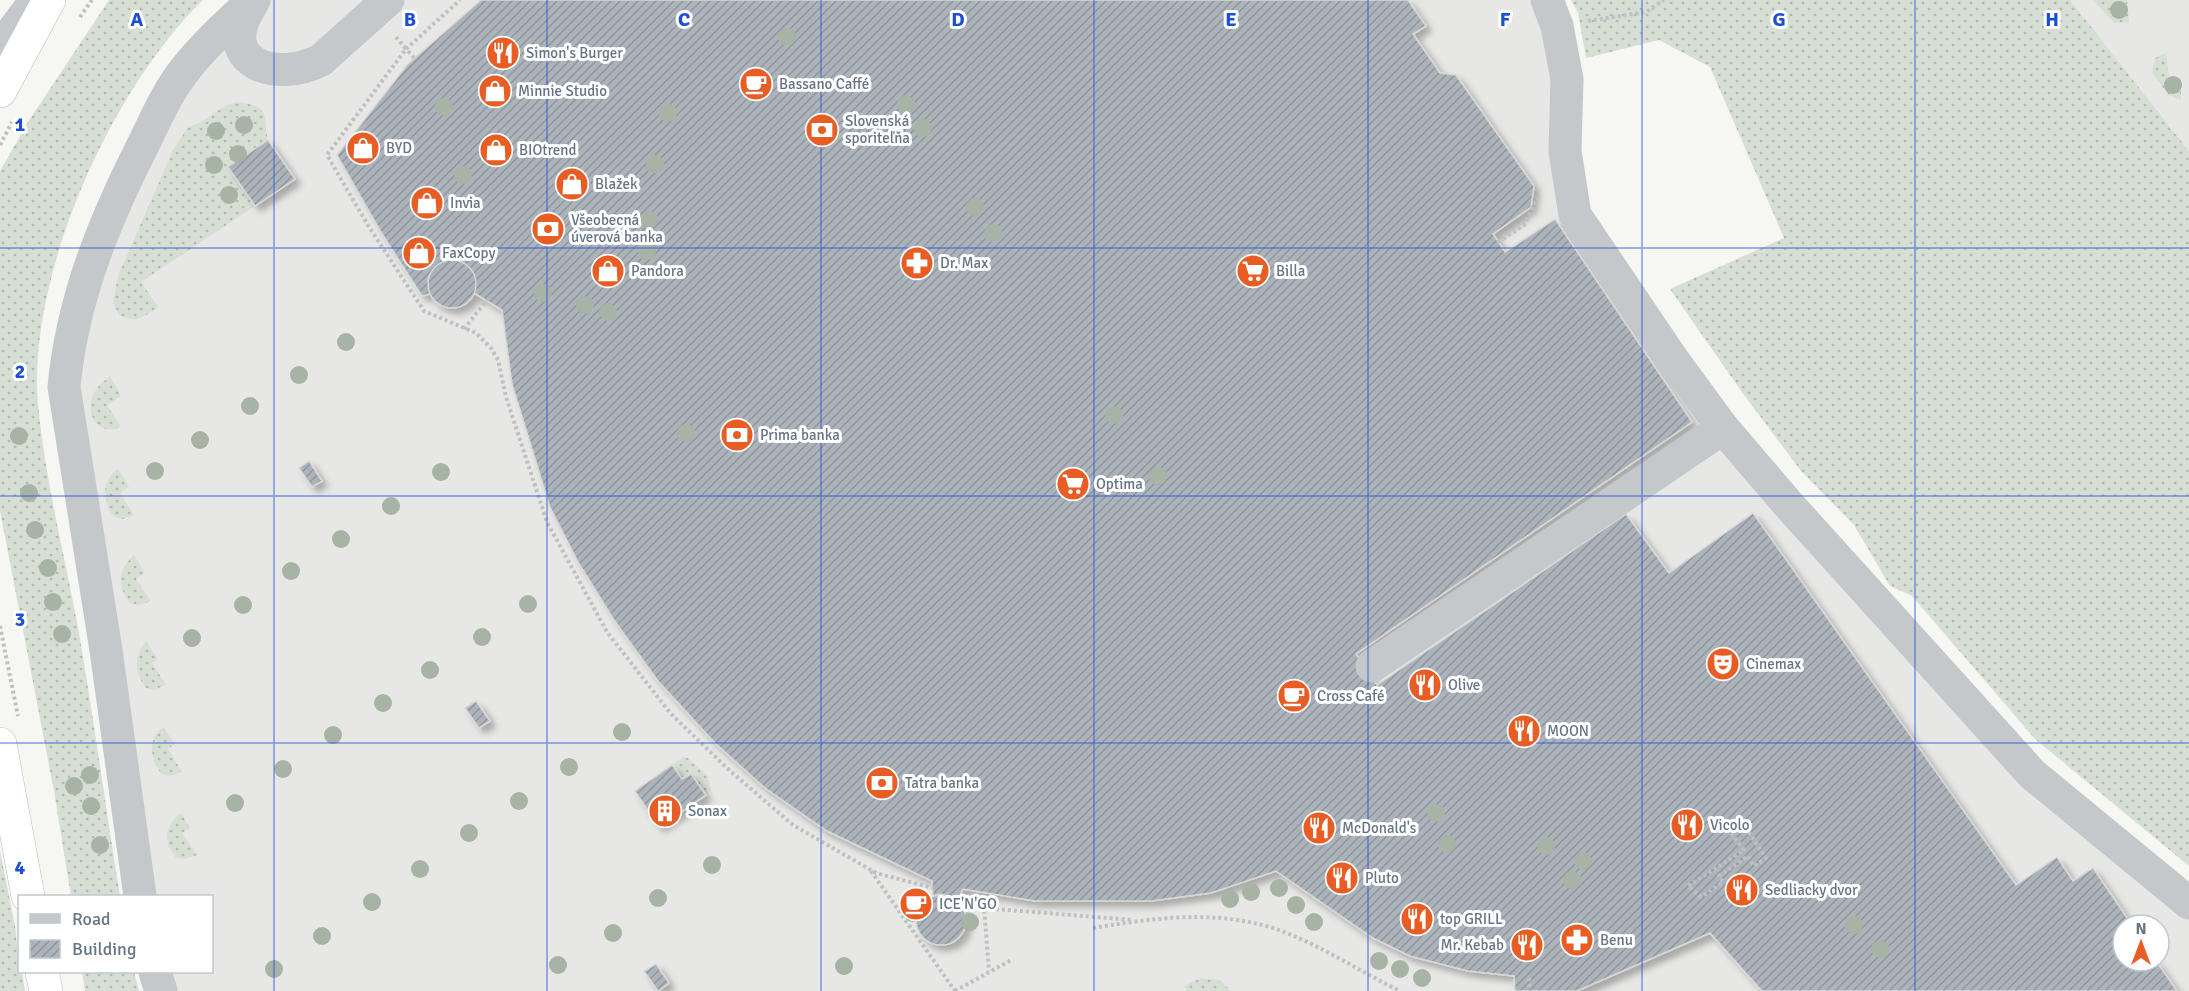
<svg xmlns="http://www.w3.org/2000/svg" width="2189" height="991" font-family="Signika,sans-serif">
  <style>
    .built { fill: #e7e8e6; fill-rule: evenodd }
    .grass { fill: url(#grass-dots) }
    .building { fill: url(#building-hatch); stroke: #d8d8d6; stroke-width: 1.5; filter: url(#shadow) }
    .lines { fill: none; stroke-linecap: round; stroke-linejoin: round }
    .highway-casing { stroke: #b7babd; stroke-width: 34 }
    .path { stroke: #bec0c2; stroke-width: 4; stroke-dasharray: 3 3; stroke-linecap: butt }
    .minor { stroke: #c4c8cb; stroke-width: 33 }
    .highway { stroke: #fff; stroke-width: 33 }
    .tree { fill: #a7b3a4 }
    .grid { fill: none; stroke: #1d4ed8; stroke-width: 1.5; stroke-opacity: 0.55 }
    .labels { text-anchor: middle; stroke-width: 6; stroke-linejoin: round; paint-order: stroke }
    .poi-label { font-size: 15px; fill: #657585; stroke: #fff; text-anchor: start }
    .grid-label { font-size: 20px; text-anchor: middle; font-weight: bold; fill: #1d4ed8; stroke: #fff; stroke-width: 6; stroke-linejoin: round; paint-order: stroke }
  </style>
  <defs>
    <pattern id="grass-dots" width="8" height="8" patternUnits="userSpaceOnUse" patternTransform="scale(1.5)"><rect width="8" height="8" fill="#d7ded4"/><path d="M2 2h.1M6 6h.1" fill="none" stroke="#b2b9b2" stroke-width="1.8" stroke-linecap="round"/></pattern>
    <pattern id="building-hatch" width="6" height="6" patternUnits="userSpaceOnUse" patternTransform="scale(1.5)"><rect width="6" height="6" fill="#acb3ba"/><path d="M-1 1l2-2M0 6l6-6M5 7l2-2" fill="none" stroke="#90969d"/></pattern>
    <filter id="shadow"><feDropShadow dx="5.5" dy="5.5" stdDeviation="3" flood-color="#0004"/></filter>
  </defs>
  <rect width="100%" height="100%" fill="#f6f7f3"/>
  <g class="built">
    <path d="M254,0h1293l38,232 343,428 261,243v88h-2028l-6,-19h57v-76h-72l-76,-508 63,-211zM2123,925h36v36h-36z"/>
    <polygon points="2070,0 2189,0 2189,151 2137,85"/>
  </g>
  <g class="grass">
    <path d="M109,0h94c-91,88 -176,275 -165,404 7,76 27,153 41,229 15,88 27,176 41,263h-49l-17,-105 -54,-280v-340l28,-49z"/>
    <polygon points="1571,0 2070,0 2189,151 2189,866 2035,739 1912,596 1890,586 1854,525 1801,471 1744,395 1670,289 1784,238 1710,67 1659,40 1586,58 1578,13"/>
    <polygon points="2093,0 2127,0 2129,22 2114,23"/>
    <polygon points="2166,53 2169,77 2181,78 2181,100 2168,95 2152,72 2155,58"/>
    <path d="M236,102c36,4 26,12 32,38l-39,27 26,39 -114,76 17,25c-14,10 -22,17 -39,8l-6,-12 5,-27 55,-126 15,-23c18,-4 29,-20 48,-25z"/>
    <path d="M110,376l11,20 -14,9 14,22c-29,11 -39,-22 -22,-41 3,-4 8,-7 11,-10z"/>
    <path d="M118,469l11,18 -9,6 14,22 -11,4 -9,-2c-12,-15 -13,-36 4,-48z"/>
    <path d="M134,555l11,18 -9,6 15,22 -12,4 -9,-2c-13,-16 -12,-34 4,-48z"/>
    <path d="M146,641l12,18 -6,4 14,22 -12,5 -8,-2c-12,-15 -12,-32 0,-47z"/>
    <path d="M163,727l12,17 -7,5 14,23 -12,4 -8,-2c-12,-14 -15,-35 1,-47z"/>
    <polygon points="683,757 688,758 708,776 711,790 706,795 691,774 682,779 672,765"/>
    <path d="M181,813l9,15 -8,5 15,22 -12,4 -9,-1c-13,-17 -12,-32 5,-45z"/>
    <polygon points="0,851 15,926 20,972 22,972 25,991 0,991"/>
    <polygon points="82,972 134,972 139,991 85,991"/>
    <polygon points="1201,978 1219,980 1231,991 1187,991 1184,986"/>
  </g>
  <g class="building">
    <polygon points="481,0 1408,0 1426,26 1413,34 1440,73 1456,75 1534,186 1531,207 1493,234 1505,252 1555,219 1692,422 1356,654 1377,685 1626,514 1669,573 1753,513 2016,885 2057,857 2073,881 2093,868 2132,925 2123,925 2123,961 2156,961 2177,991 1762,991 1710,933 1577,991 1515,991 1514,976 1468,971 1410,956 1373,938 1276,871 1211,893 1151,901 1035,901 963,889 957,900 941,894 933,896 932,881 827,831 765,788 715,743 658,681 614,620 578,562 550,507 512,384 502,310 474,293 474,275 468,267 457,261 445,262 435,267 428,279 430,294 422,296 381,232 337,155 407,65"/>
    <polygon points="268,140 295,179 255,206 228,167"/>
    <circle cx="452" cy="284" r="24"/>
    <polygon points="309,461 322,481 312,487 299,468"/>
    <polygon points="476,701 490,721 479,728 465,708"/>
    <polygon points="672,765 682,779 691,774 706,795 659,827 635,791"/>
    <circle cx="941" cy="920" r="25"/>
    <polygon points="656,964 669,983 658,991 644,971"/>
  </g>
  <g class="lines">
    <g class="highway-casing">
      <g id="highway">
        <polyline points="0,91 49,0"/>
        <polyline points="0,744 28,896"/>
        <polyline points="42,972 46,991"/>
      </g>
    </g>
    <g class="path">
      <polyline points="80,17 92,0"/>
      <polyline points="1588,21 1646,12 1664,0"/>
      <polyline points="396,37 406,49 327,155 369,227 424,311 476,333 491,348 498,360 506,397 547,522 607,632 671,714 728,769 793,825 876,873 933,888"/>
      <polyline points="414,58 406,49 460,0"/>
      <polyline points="0,145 12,122"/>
      <polyline points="1498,242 1524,225 1538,198"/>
      <polyline points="464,329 487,300"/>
      <polyline points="0,626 18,716"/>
      <polygon points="1742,822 1766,858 1754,866 1748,856 1719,876 1723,882 1701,897 1688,886 1744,850 1729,831"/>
      <polyline points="871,871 955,991"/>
      <polyline points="960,895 984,908 989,971"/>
      <polyline points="984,908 1133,920"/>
      <path d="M1093,928c61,-10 122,-19 183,1 43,15 83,42 124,62"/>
      <polyline points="1529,978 1530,991"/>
      <polyline points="955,991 1013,959"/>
    </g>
    <g class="minor">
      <polyline points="1547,0 1557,26 1567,79 1565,151 1575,215 1673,360 1723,428 1788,504 2032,774 2189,903"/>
      <path d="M252,4c-39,58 23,80 69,56l67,-60"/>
      <polyline points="0,48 36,0"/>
      <polyline points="1372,666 1723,428"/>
      <path d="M140,896l-34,-246 -42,-263c8,-86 39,-163 78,-240 13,-26 24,-53 42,-76 20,-26 45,-49 70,-71"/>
      <polyline points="155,972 161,991"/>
    </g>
    <use href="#highway" class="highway"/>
  </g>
  <g class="tree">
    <circle cx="2119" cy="10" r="9"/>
    <circle cx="787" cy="37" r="9"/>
    <circle cx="2173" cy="85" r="9"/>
    <circle cx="906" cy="104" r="9"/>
    <circle cx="444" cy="107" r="9"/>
    <circle cx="668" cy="113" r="9"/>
    <circle cx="244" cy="125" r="9"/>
    <circle cx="923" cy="128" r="9"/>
    <circle cx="216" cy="131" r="9"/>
    <circle cx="238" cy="154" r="9"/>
    <circle cx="655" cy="164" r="9"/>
    <circle cx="214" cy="165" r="9"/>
    <circle cx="463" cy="175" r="9"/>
    <circle cx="229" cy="195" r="9"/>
    <circle cx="975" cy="207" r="9"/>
    <circle cx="649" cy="220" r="9"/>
    <circle cx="993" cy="233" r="9"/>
    <circle cx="647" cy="251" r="9"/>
    <circle cx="543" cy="293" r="9"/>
    <circle cx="585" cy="305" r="9"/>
    <circle cx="608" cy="312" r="9"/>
    <circle cx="346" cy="342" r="9"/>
    <circle cx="299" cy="375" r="9"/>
    <circle cx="250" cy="406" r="9"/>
    <circle cx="1114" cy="415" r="9"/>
    <circle cx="686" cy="433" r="9"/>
    <circle cx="19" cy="436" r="9"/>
    <circle cx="200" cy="440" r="9"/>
    <circle cx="155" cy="471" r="9"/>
    <circle cx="441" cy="472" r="9"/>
    <circle cx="1158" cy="476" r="9"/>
    <circle cx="29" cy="493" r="9"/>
    <circle cx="391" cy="506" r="9"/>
    <circle cx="35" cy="530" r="9"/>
    <circle cx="341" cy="539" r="9"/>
    <circle cx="48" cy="568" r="9"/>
    <circle cx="291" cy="571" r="9"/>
    <circle cx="53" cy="602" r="9"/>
    <circle cx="528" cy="604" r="9"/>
    <circle cx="243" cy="605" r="9"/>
    <circle cx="62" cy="634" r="9"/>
    <circle cx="482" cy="637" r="9"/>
    <circle cx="192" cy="638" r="9"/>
    <circle cx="430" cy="670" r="9"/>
    <circle cx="383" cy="703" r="9"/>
    <circle cx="622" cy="732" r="9"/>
    <circle cx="333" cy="735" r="9"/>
    <circle cx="569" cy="767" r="9"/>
    <circle cx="283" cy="769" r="9"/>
    <circle cx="90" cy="775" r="9"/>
    <circle cx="74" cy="786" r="9"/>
    <circle cx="519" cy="801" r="9"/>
    <circle cx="235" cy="803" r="9"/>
    <circle cx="91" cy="806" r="9"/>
    <circle cx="1436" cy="813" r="9"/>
    <circle cx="469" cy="833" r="9"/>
    <circle cx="1447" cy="844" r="9"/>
    <circle cx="100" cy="845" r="9"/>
    <circle cx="1546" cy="846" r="9"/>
    <circle cx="1583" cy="861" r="9"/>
    <circle cx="712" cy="865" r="9"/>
    <circle cx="420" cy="869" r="9"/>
    <circle cx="1572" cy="880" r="9"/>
    <circle cx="1279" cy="888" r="9"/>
    <circle cx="1251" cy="892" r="9"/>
    <circle cx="658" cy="898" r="9"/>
    <circle cx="1230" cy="899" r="9"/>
    <circle cx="372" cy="902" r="9"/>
    <circle cx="1296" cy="905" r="9"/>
    <circle cx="913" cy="913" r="9"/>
    <circle cx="970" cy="922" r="9"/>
    <circle cx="1314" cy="922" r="9"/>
    <circle cx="1854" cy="925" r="9"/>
    <circle cx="613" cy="933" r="9"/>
    <circle cx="322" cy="936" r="9"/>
    <circle cx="1880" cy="949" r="9"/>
    <circle cx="1379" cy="961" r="9"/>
    <circle cx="558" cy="965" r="9"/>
    <circle cx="844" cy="966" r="9"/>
    <circle cx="274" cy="969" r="9"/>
    <circle cx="1400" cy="969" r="9"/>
    <circle cx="1422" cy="978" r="9"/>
  </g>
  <path class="grid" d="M274,0v991M547,0v991M821,0v991M1094,0v991M1368,0v991M1642,0v991M1915,0v991M0,248h2189M0,496h2189M0,743h2189"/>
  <defs>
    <g id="restaurant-disc" transform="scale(1.725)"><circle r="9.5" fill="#e75d23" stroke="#fff"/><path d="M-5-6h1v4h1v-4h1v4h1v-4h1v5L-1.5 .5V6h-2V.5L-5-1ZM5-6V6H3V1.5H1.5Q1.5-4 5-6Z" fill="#fff"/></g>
    <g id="cafe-disc" transform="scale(1.725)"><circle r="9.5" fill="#e75d23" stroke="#fff"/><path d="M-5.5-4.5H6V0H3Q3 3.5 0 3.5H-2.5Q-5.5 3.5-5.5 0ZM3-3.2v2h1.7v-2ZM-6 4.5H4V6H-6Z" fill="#fff"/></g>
    <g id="shop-disc" transform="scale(1.725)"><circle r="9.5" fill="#e75d23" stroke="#fff"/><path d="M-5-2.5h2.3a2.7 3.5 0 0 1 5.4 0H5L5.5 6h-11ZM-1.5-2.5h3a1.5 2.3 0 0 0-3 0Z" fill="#fff"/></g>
    <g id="bank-disc" transform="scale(1.725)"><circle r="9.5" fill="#e75d23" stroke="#fff"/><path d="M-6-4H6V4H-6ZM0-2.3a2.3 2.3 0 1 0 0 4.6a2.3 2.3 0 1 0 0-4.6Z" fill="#fff"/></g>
    <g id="pharmacy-disc" transform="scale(1.725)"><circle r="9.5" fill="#e75d23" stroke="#fff"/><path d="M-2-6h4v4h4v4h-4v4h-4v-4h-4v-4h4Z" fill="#fff"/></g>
    <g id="supermarket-disc" transform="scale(1.725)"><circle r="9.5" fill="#e75d23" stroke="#fff"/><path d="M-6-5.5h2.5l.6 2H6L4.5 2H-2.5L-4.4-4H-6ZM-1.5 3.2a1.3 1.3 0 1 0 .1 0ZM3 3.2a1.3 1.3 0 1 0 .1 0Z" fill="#fff"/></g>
    <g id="theatre-disc" transform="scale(1.725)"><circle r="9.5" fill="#e75d23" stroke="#fff"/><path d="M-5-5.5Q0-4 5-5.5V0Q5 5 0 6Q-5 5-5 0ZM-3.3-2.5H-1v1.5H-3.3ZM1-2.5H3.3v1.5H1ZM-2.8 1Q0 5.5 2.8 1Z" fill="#fff"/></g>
    <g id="building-disc" transform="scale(1.725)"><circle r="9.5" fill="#e75d23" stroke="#fff"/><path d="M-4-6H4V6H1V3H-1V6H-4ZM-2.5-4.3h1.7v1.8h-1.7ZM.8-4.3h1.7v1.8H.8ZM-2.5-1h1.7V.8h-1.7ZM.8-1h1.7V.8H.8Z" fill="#fff"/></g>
  </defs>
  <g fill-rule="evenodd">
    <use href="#restaurant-disc" x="503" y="53"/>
    <use href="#cafe-disc" x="756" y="84"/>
    <use href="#shop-disc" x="495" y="91"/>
    <use href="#bank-disc" x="822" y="130"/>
    <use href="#shop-disc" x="363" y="148"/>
    <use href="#shop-disc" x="496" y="150"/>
    <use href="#shop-disc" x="572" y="184"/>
    <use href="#shop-disc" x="427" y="203"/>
    <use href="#bank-disc" x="548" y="229"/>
    <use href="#shop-disc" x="419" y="253"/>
    <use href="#pharmacy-disc" x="917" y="263"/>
    <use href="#shop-disc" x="608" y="271"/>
    <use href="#supermarket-disc" x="1253" y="271"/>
    <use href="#bank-disc" x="737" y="435"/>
    <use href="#supermarket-disc" x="1073" y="484"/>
    <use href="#theatre-disc" x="1723" y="664"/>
    <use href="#restaurant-disc" x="1425" y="685"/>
    <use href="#cafe-disc" x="1294" y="696"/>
    <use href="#restaurant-disc" x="1524" y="731"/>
    <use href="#bank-disc" x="882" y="783"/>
    <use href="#building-disc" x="665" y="811"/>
    <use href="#restaurant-disc" x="1687" y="825"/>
    <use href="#restaurant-disc" x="1319" y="828"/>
    <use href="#restaurant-disc" x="1342" y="878"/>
    <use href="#restaurant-disc" x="1742" y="890"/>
    <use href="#cafe-disc" x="916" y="904"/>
    <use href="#restaurant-disc" x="1417" y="919"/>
    <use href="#pharmacy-disc" x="1577" y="940"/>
    <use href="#restaurant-disc" x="1527" y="945"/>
  </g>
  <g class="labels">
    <g class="poi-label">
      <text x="526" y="58">Simon's Burger</text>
      <text x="779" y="89">Bassano Caffé</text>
      <text x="518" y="96">Minnie Studio</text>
      <text x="845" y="126">Slovenská<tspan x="845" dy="17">sporiteľňa</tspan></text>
      <text x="386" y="153">BYD</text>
      <text x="519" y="155">BIOtrend</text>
      <text x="595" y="189">Blažek</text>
      <text x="450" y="208">Invia</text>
      <text x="571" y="225">Všeobecná<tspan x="571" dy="17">úverová banka</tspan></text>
      <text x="442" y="258">FaxCopy</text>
      <text x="940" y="268">Dr. Max</text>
      <text x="631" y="276">Pandora</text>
      <text x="1276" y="276">Billa</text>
      <text x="760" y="440">Prima banka</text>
      <text x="1096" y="489">Optima</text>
      <text x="1746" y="669">Cinemax</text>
      <text x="1448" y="690">Olive</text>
      <text x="1317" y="701">Cross Café</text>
      <text x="1547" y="736">MOON</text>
      <text x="905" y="788">Tatra banka</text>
      <text x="688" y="816">Sonax</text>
      <text x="1710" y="830">Vicolo</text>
      <text x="1342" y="833">McDonald's</text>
      <text x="1365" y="883">Pluto</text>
      <text x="1765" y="895">Sedliacky dvor</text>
      <text x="939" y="909">ICE'N'GO</text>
      <text x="1440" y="924">top GRILL</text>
      <text x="1600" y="945">Benu</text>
      <text x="1504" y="950" text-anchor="end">Mr. Kebab</text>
    </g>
  </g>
  <g class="grid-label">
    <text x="137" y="26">A</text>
    <text x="410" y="26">B</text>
    <text x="684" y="26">C</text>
    <text x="958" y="26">D</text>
    <text x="1231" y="26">E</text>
    <text x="1505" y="26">F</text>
    <text x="1779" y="26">G</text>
    <text x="2052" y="26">H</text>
    <text x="20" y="131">1</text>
    <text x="20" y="378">2</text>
    <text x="20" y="626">3</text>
    <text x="20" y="874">4</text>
  </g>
  <rect x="18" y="895" width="195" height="78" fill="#ffffff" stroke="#c1c8ce" stroke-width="1.5"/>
  <rect x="30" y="914" width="30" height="9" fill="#c4c8cb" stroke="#c1c8ce" stroke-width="1.5"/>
  <text x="72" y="925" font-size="18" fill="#657585">Road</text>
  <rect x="30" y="940" width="30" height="18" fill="url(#building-hatch)" stroke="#c1c8ce" stroke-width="1.5"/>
  <text x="72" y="955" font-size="18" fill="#657585">Building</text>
  <g transform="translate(2141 943)"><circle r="28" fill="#ffffff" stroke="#c1c8ce" stroke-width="1.5"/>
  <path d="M0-4.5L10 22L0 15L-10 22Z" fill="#e75d23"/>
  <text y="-9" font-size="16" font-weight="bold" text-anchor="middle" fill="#657585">N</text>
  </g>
</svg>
